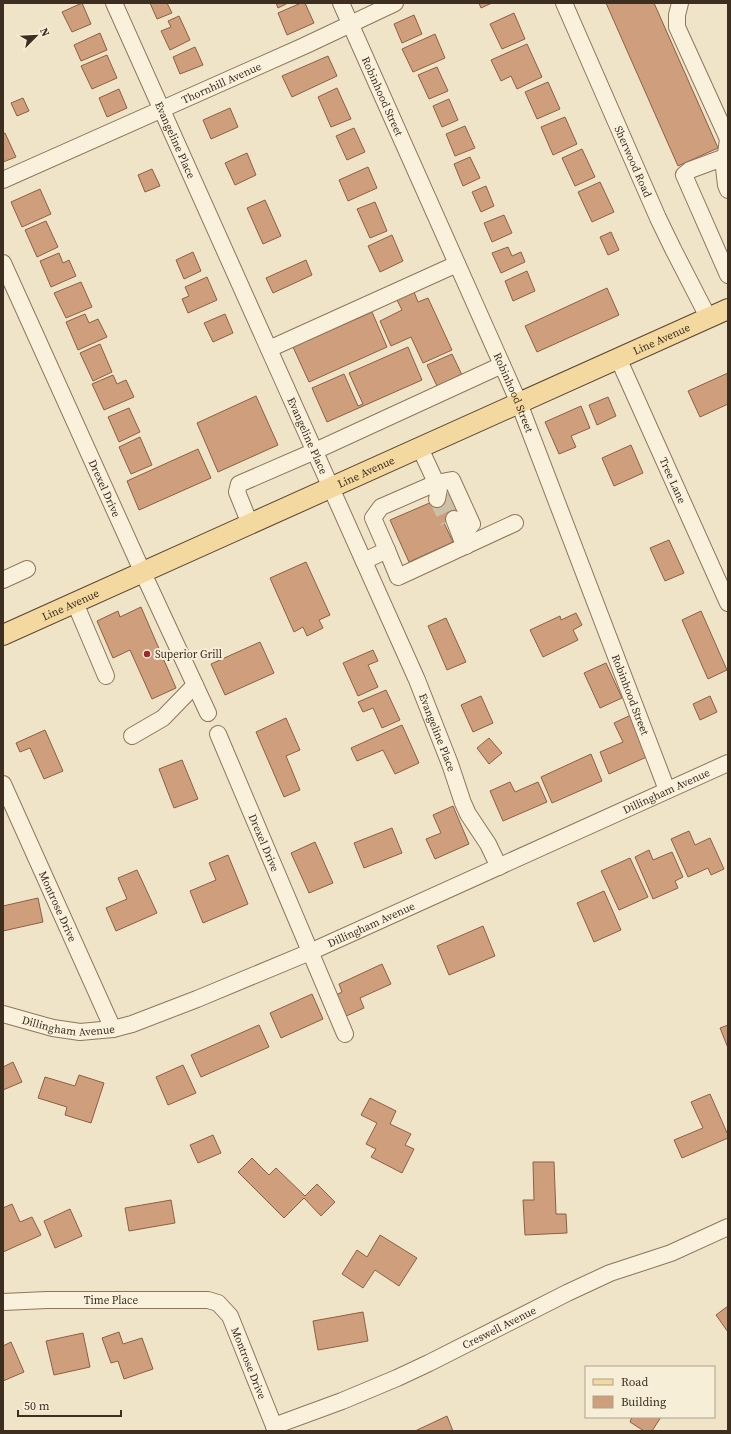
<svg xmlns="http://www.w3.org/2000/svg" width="731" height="1434" font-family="'Source Serif 4',serif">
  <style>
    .building { fill: #cf9f7d; stroke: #8d5f41 }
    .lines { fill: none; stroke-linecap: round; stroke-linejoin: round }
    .minor-tunnel { stroke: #ccc0a6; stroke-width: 16; stroke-dasharray: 16 8; stroke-linecap: butt }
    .minor-casing { stroke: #8d765c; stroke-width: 18 }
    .major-casing { stroke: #5b4430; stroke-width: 22 }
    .minor { stroke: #faf1dc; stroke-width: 16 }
    .major { stroke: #f3d9a0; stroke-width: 20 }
    .poi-dot { fill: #9e2a2b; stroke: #f7eed8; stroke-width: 1.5 }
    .labels { text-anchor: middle; stroke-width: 4; stroke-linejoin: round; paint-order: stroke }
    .street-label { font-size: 11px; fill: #3d2e20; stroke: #f7eed8 }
    .poi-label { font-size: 11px; fill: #3d2e20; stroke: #f7eed8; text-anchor: start }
  </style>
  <rect width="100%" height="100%" fill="#f0e4c8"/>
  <g class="building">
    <polygon points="82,3 91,24 72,32 62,12"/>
    <polygon points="150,3 167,3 172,13 157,19"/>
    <polygon points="276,3 288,3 278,8"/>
    <polygon points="301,3 305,3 314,23 287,35 278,13"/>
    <polygon points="479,3 492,3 481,8"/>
    <polygon points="606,3 654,3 718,148 678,166"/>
    <polygon points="514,13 525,39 502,49 490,24"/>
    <polygon points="414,15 422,34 402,43 394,24"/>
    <polygon points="179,16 190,40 170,50 161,31 171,27 168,21"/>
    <polygon points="100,33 107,50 81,61 74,45"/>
    <polygon points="435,34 445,58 413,72 402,49"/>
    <polygon points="527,44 542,77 517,89 511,76 501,81 491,60"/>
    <polygon points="195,47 203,65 180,74 173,57"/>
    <polygon points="107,55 117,78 92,89 81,66"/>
    <polygon points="328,56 337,76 292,97 282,76"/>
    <polygon points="437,67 448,91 429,99 418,75"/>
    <polygon points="548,82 560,109 537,119 525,92"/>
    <polygon points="337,88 351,119 331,127 318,97"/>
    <polygon points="119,89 127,108 107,117 99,98"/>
    <polygon points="23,98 29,111 17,116 11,103"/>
    <polygon points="449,99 458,120 442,127 433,106"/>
    <polygon points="230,108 238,127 211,139 203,120"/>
    <polygon points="565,117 577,144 553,155 541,127"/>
    <polygon points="465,126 475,148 455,156 446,134"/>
    <polygon points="354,128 365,152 347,160 336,136"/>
    <polygon points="5,133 16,157 3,162 3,134"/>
    <polygon points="582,149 595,177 575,186 562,158"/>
    <polygon points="247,153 256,175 235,185 225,163"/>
    <polygon points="470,157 480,178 463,186 454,164"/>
    <polygon points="368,167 377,188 348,201 339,180"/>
    <polygon points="152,169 160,186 145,192 138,175"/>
    <polygon points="600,182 614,212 592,222 578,192"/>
    <polygon points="486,186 494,206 481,212 472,192"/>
    <polygon points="40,189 51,214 22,227 11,202"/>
    <polygon points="265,200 281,236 263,244 247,208"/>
    <polygon points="375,202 387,231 370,238 357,209"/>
    <polygon points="504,215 512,233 492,242 484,223"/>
    <polygon points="46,221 58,247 37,257 25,230"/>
    <polygon points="611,232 619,250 608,255 600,237"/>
    <polygon points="392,235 403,261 380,272 368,246"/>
    <polygon points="508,247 512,256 521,252 525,262 501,273 492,253"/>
    <polygon points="193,252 201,271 184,279 176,260"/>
    <polygon points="59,253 63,263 69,260 76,276 51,287 40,261"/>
    <polygon points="306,260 312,275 273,293 266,278"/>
    <polygon points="527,271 535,291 513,301 505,281"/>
    <polygon points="207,277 217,300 188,313 182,299 189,296 185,287"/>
    <polygon points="81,282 92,307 66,318 54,293"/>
    <polygon points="607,288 619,315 537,352 525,326"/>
    <polygon points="414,292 418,302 428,298 452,350 423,363 411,337 391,346 380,321 402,310 397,300"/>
    <polygon points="372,312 387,347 309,382 293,347"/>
    <polygon points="85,314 89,323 98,319 107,337 78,350 66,322"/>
    <polygon points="225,314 233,333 213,342 204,323"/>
    <polygon points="100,344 112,372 93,381 80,353"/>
    <polygon points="408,347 422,380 327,422 312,388 344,374 358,406 363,404 349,373"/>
    <polygon points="452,354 462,375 437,386 427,365"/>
    <polygon points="728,373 728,404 700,417 688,391"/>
    <polygon points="113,375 117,384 126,380 134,397 104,410 92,384"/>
    <polygon points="256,396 278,445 218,472 197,423"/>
    <polygon points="608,397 616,416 597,425 589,405"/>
    <polygon points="581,406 590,428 571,436 576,447 559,454 545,422"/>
    <polygon points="129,408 140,432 119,442 108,417"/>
    <polygon points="140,437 152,465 131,474 119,447"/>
    <polygon points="631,445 643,473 614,486 602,458"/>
    <polygon points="198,449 211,478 139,510 127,481"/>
    <polygon points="455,492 465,514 444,523 453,542 409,562 390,520"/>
    <polygon points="669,540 684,573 665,581 650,548"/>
    <polygon points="306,562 330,615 319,620 323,628 307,636 303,627 294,632 270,578"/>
    <polygon points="141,607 176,688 152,699 130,650 113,658 97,621 118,611 120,617"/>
    <polygon points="701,611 727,670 708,679 682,620"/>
    <polygon points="576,613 582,625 573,630 578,640 543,657 530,630 560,616 561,620"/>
    <polygon points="446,618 466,662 447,670 428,626"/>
    <polygon points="260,642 274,673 225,695 211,664"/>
    <polygon points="373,650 378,661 368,665 378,687 358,696 343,663"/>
    <polygon points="606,663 622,698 600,708 584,673"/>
    <polygon points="386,690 400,720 382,728 373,708 363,712 358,702"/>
    <polygon points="481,696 493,723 473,732 461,705"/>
    <polygon points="710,696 717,712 700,720 693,704"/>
    <polygon points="633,714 651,755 609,774 600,752 623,742 614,723"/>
    <polygon points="286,718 300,750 286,756 300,790 284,797 256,732"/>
    <polygon points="402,725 419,763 395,774 383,750 357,761 351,748"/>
    <polygon points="45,730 63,771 44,779 30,748 20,752 16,743"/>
    <polygon points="489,738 502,753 489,764 477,748"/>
    <polygon points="591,754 602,781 552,803 541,777"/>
    <polygon points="182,760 198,799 174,808 159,769"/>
    <polygon points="510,782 515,792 538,782 547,802 503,821 490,791"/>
    <polygon points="453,806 469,844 435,859 426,839 441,833 433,815"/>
    <polygon points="392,828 402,853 364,868 354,843"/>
    <polygon points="689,831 695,845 710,838 724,869 711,875 708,868 688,877 671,839"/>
    <polygon points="315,842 333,883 309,893 291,853"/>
    <polygon points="649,850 653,860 672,852 683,877 675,881 678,888 653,899 635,857"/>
    <polygon points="228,855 248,904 203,923 190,891 216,880 209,863"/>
    <polygon points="630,858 648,897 619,910 601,871"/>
    <polygon points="137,870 157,913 116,931 106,908 127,899 118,878"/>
    <polygon points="604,891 621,930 594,942 577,903"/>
    <polygon points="38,898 43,922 3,931 3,906"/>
    <polygon points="483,926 495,956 449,975 437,946"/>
    <polygon points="382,964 391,984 360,998 364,1008 344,1017 334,996 342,992 339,984"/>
    <polygon points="312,994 323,1019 281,1038 270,1013"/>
    <polygon points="259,1025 269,1047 201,1077 191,1055"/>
    <polygon points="728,1025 728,1048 720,1028"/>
    <polygon points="13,1062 22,1082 3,1090 3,1067"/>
    <polygon points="183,1065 196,1093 168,1105 156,1077"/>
    <polygon points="79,1075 104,1083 91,1123 65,1115 67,1107 38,1098 45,1077 75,1086"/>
    <polygon points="710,1094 728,1135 728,1138 682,1158 674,1140 703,1128 691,1102"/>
    <polygon points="370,1098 396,1111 390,1124 411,1134 405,1145 414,1149 402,1173 371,1157 376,1149 366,1144 377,1123 361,1115"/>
    <polygon points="213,1135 221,1153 198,1163 190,1145"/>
    <polygon points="252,1158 269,1175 276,1168 305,1196 317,1184 335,1202 321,1216 304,1198 284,1218 238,1172"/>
    <polygon points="533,1162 554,1162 556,1214 566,1214 567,1233 525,1235 523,1200 534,1200"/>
    <polygon points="171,1200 175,1223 129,1231 125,1208"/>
    <polygon points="12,1204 20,1222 32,1217 41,1235 3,1252 3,1208"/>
    <polygon points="70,1209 82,1236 55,1248 44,1221"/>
    <polygon points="380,1235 417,1258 399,1286 375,1270 363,1288 342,1274 357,1250 367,1257"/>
    <polygon points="728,1306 728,1332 716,1315"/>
    <polygon points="363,1312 368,1341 318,1350 313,1321"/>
    <polygon points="119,1332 123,1344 142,1338 153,1369 124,1379 118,1361 111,1363 102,1338"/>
    <polygon points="83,1333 90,1367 54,1375 46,1341"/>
    <polygon points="11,1342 24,1372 3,1381 3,1346"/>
    <polygon points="447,1416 453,1431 415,1431"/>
    <polygon points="632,1417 661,1417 652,1431 644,1431 630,1422"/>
  </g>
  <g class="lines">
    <g class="minor-tunnel">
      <polyline points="449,494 459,517"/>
      <polyline points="437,499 448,522"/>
    </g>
    <g class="minor-casing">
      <g id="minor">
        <path id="s1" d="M114,3l303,677 33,84 13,39 5,11 20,30 11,23"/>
        <path id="s2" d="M341,3l178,400 148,387"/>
        <path id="s3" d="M564,3l94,215 15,31 35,68"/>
        <polyline points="680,3 677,15 677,27 728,139 724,168 726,185 728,190"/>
        <polyline points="725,157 690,170 684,175 728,275"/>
        <path id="s4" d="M3,180l301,-134 91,-43"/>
        <path id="s5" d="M3,263l140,310 65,140"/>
        <polyline points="269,349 457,264"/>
        <path id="s6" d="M618,358l110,245"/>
        <polyline points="420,448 439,489 437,499"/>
        <polyline points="454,519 461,537"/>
        <polyline points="250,524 237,492 239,484 315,451 502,365"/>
        <polyline points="387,550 373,518 381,507 436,483 452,480 472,524 461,537 466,546"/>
        <polyline points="364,561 387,550 398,577 515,523"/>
        <polyline points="3,580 27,569"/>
        <polyline points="75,603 106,676"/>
        <path id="s7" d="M218,734l127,300"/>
        <polyline points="132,736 163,718 195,685"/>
        <path id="s8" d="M3,784l110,245"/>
        <path id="s9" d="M3,1014l50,14 27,4 33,-3 19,-5 65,-25 113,-47 418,-189"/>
        <path id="s10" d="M3,1302l44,-2h161l10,3 12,13 46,115"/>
        <path id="s11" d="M274,1426l68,-25 55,-23 32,-15 138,-70 43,-20 61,-20 57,-26"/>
      </g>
    </g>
    <g class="major-casing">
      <g id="major">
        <path id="s12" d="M3,635l725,-326"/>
      </g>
    </g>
    <use href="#minor" class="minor"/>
    <use href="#major" class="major"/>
  </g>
  <circle class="poi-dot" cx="147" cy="654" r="4"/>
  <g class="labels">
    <g class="street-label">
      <text dy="4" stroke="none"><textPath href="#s4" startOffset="239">Thornhill Avenue</textPath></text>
      <text dy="4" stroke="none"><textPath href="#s2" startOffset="102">Robinhood Street</textPath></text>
      <text dy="4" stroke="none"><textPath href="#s1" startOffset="150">Evangeline Place</textPath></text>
      <text dy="4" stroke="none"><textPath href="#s3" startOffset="173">Sherwood Road</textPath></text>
      <text dy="4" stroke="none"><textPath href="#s12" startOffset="722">Line Avenue</textPath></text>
      <text dy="4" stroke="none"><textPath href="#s2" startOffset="426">Robinhood Street</textPath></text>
      <text dy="4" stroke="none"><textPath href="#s1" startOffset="474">Evangeline Place</textPath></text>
      <text dy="4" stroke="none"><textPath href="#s12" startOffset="398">Line Avenue</textPath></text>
      <text dy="4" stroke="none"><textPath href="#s6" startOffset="134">Tree Lane</textPath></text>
      <text dy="4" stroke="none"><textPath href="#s5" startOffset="247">Drexel Drive</textPath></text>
      <text dy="4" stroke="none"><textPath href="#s12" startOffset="74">Line Avenue</textPath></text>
      <text dy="4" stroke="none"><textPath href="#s2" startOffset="750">Robinhood Street</textPath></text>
      <text dy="4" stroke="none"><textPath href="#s1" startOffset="798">Evangeline Place</textPath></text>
      <text dy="4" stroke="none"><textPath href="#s9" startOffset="715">Dillingham Avenue</textPath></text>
      <text dy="4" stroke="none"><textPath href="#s7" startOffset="118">Drexel Drive</textPath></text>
      <text dy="4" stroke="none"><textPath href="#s8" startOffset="134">Montrose Drive</textPath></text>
      <text dy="4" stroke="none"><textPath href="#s9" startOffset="391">Dillingham Avenue</textPath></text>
      <text dy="4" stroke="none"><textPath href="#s9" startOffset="67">Dillingham Avenue</textPath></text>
      <text dy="4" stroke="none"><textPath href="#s10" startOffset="108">Time Place</textPath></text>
      <text dy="4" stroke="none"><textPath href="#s11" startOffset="246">Creswell Avenue</textPath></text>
      <text dy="4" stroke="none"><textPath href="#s10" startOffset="284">Montrose Drive</textPath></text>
    </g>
    <g class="poi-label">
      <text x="155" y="658">Superior Grill</text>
    </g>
  </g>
  <rect width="731" height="1434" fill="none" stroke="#3d2e20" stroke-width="8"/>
  <rect x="585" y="1366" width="130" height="52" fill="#f7eed8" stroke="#ada18e"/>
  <rect x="593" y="1379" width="20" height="6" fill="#f3d9a0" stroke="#ada18e"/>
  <text x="621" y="1386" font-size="12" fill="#3d2e20">Road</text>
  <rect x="593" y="1396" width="20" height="12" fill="#cf9f7d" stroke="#ada18e"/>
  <text x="621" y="1406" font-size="12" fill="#3d2e20">Building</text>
  <g transform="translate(36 36) rotate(66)" stroke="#f7eed8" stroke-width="3" paint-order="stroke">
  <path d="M0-3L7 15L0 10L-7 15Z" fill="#3d2e20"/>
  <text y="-6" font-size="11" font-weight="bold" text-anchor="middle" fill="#3d2e20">N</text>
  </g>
  <path d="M18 1410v6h103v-6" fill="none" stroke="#3d2e20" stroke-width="2"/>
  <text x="24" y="1410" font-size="12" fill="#3d2e20" stroke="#f7eed8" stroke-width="3" paint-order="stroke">50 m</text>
</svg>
